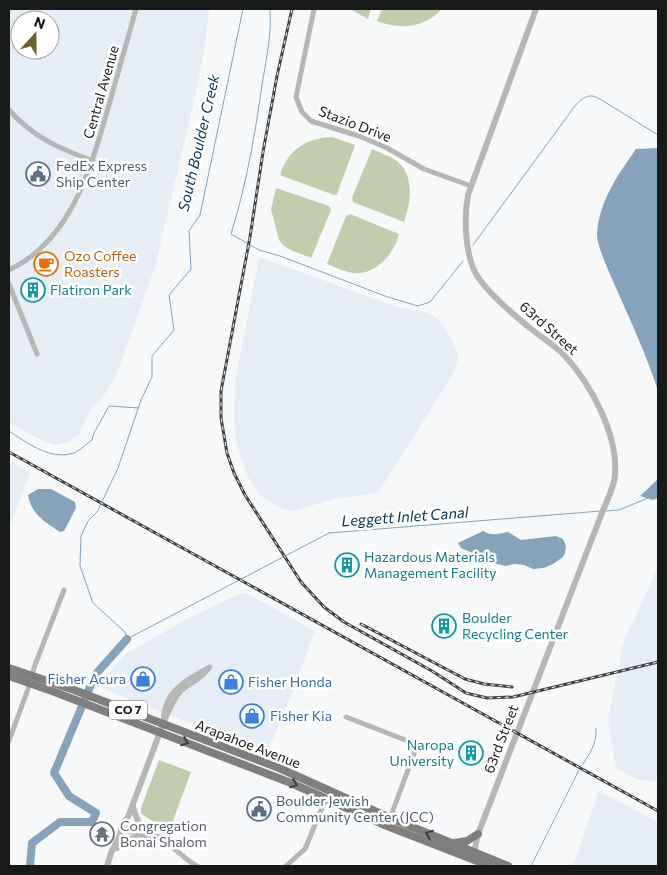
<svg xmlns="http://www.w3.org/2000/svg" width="667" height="875" font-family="Commissioner,sans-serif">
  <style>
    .built { fill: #e6edf4; fill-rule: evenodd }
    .green { fill: #c1cdad }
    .water { fill: #87a3bc }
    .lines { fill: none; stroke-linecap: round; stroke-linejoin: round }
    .stream { stroke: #87a3bc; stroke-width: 1 }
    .river { stroke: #87a3bc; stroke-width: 8 }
    .minor { stroke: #b6b6b5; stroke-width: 5 }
    .tertiary { stroke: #b6b6b5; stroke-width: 6 }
    .primary { stroke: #807f7e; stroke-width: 8 }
    .rail-casing { stroke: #414242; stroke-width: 3 }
    .rail { stroke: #fff; stroke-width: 1; stroke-dasharray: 4; stroke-linecap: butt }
    .oneway { stroke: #3d3d3d }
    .labels { text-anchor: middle; stroke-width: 5; stroke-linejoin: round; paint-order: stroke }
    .shield { fill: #fff; stroke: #5e5f5f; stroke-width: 1 }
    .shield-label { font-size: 12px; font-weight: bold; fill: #191a1a }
    .street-label { font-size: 14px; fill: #191a1a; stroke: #fff }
    .service-label { font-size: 14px; fill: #4e5e75; stroke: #fff; text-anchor: start }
    .food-label { font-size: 14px; fill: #c56008; stroke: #fff; text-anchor: start }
    .culture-label { font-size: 14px; fill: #0d838f; stroke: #fff; text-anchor: start }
    .shop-label { font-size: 14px; fill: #366cbe; stroke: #fff; text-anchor: start }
    .worship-label { font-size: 14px; fill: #5b616d; stroke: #fff; text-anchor: start }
    .water-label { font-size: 15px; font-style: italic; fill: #033356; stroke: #fff }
  </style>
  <rect width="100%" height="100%" fill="#f7f8f9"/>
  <g class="built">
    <path d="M9,9h200l-3,30 -9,49 -42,179 -39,109 -15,24 -10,10 -12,25 -11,7 -12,3 -13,-4 -34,-18zM20,20h30v30h-30z"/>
    <polygon points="259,257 398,307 430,313 443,324 455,347 458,358 455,371 378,493 333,499 294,511 283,509 262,497 248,477 236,441 234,420 235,383"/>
    <polygon points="9,460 30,473 9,528"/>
    <polygon points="658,567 658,781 638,780 616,768 608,719 623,644"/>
    <polygon points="241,593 248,594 315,631 292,693 269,748 266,751 158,711 101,687 105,683 113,667 127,653 189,618"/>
    <polygon points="599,791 658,822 658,866 573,866"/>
  </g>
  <g class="green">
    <polygon points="350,9 371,9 368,19"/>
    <path d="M382,9h60c-18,19 -42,21 -65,12z"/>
    <path d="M332,137l23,8 -18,49 -3,1 -54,-20c8,-26 27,-37 52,-38z"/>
    <path d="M372,149c8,4 18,7 25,12 18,15 14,42 7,61l-51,-20 -1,-4z"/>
    <polygon points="276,188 329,206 331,210 311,258 291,250 284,246 279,240 271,209"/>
    <path d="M350,214l49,20c-5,20 -23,41 -45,39 -10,-1 -19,-6 -27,-9l19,-48z"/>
    <path d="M159,760l32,12 -20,54 -6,1c-5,-2 -22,-11 -24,-14v-5z"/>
    <circle cx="131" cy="829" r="5.5"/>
  </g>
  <g class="water">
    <path d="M658,148v243c-11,-35 -27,-69 -42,-103 -5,-12 -19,-41 -19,-54 2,-33 21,-59 39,-85z"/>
    <polygon points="658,479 658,498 653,500 640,496"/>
    <path d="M38,489h13l24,13 1,6 -12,23 -4,1c-15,-10 -29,-18 -32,-37z"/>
    <path d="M483,531c9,5 14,3 25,1l13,8 35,-4 7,3 3,7 -1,7 -2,4 -10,7 -9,4 -11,1 -9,-4 -10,-1 -8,2 -9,-2 -36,-16 -3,-5z"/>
  </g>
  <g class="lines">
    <g class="stream">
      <polyline points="243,9 200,215 189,231 191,269 169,295 174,330 152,356 152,377 141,400 118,468 97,512 88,521 81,536 80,566 93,603 125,632 127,639 329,533 601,511"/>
      <path d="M270,9c2,25 -4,51 -8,76 -7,50 -16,101 -31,149l28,16 21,6 105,40 33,10 12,-4 33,-41"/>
      <path d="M473,245l91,-124c6,-8 16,-26 28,-25 3,0 5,2 8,3l58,36"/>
      <path d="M9,431c17,11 39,28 61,23 8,-1 16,-10 22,-14l2,-7 15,-27 30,2"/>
      <polyline points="605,511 619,510 648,498"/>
      <path d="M582,765c8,-11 15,-22 14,-37"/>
      <polyline points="531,866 579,770"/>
    </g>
    <polyline class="river" points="30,866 32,843 60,822 92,822 96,813 69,796 54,773 95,675 127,639"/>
    <g class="minor">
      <polyline points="314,9 296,97 302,112 311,121 359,136 387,148 424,169 471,186"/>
      <path d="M9,110c25,28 50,38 84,51"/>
      <path d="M9,270c63,-30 82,-103 100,-165 9,-32 18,-64 27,-96"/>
      <polyline points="9,284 37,354"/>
      <polyline points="346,717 408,741 415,747 414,754 389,821"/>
      <path d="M163,724c0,-32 22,-44 47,-57"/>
      <path d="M163,724c6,-11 9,-24 18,-33 9,-8 21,-12 28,-23"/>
      <polyline points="9,741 28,689 35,665 64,590"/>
      <path d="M140,826c6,6 14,8 21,12 13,8 22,21 36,28"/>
      <polyline points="137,836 153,836"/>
      <polyline points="286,866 305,849 326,798"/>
    </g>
    <g class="tertiary">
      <path d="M117,848c8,-11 17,-6 23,-17 1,-8 -6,-16 -7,-25"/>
      <path d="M474,853l4,-19 122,-316c5,-14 14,-29 15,-43 3,-41 -24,-91 -51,-120 -8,-9 -20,-16 -29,-23 -19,-15 -51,-41 -61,-62 -9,-20 -10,-54 -6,-75l68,-186"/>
      <polyline points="107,866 111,853 120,835 122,824 128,817 163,724"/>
    </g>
    <g class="primary">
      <polyline points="9,668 74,690 279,768 390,818 508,866"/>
      <polyline points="9,676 52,691 291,783 387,826 490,866"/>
      <polyline points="455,843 467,841 478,834"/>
    </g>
    <g class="rail-casing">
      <g id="rail">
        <polyline points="292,9 277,76 263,152 250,237 221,391 221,418 227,453 234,473 245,495 301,582 324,607 344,622 432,671 466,693 487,698 513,697 658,662"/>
        <polyline points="9,452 658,811"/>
        <polyline points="361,624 465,679 484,684 512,687"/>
      </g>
    </g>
    <use href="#rail" class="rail"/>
  </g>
  <defs><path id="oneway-chevron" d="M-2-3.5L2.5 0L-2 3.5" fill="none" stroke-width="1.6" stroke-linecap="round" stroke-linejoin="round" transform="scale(1.25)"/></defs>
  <g class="oneway">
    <use href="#oneway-chevron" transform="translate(185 742) rotate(21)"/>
    <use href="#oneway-chevron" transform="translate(294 784) rotate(21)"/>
    <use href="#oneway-chevron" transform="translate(429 834) rotate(-159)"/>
  </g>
  <defs>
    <g id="civic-ring" transform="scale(1.25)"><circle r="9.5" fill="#fff" stroke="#5c6f8a" stroke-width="1.5"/><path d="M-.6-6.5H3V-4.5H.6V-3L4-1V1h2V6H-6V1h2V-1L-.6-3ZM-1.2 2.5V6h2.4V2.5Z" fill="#5c6f8a"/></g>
    <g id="cafe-ring" transform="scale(1.25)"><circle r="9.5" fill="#fff" stroke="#e8710a" stroke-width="1.5"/><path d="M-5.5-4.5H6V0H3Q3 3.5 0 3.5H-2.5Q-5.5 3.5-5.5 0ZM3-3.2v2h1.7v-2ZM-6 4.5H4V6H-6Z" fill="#e8710a"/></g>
    <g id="building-ring" transform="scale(1.25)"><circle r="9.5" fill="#fff" stroke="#0f9aa8" stroke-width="1.5"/><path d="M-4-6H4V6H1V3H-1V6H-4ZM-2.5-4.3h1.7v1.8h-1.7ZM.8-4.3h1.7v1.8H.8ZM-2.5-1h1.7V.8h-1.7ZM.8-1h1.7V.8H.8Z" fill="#0f9aa8"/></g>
    <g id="shop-ring" transform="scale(1.25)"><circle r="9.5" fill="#fff" stroke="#3f7fe0" stroke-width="1.5"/><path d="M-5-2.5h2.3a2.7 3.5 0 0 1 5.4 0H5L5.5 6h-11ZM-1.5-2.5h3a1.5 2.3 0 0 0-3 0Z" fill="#3f7fe0"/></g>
    <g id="temple-ring" transform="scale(1.25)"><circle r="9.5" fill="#fff" stroke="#6b7280" stroke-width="1.5"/><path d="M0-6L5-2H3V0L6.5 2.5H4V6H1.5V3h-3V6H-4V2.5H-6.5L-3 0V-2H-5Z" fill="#6b7280"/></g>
  </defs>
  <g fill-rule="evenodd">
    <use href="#civic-ring" x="38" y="174"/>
    <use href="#cafe-ring" x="46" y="264"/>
    <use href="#building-ring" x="33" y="290"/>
    <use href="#building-ring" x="347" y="565"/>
    <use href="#building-ring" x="444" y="626"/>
    <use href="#shop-ring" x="143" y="679"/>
    <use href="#shop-ring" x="231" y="682"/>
    <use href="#shop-ring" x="252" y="716"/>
    <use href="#building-ring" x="471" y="753"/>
    <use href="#civic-ring" x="259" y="809"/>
    <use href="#temple-ring" x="102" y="834"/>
  </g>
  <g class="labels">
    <rect class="shield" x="109" y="700.5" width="38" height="19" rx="4"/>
    <g class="shield-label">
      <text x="128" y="714">CO 7</text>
    </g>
    <g class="street-label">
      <text transform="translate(101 92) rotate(-74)" y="5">Central Avenue</text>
      <text transform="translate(355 124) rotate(21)" y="5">Stazio Drive</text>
      <text transform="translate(549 328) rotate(41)" y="5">63rd Street</text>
      <text transform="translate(501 739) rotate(-69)" y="5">63rd Street</text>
      <text transform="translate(248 744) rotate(21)" y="5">Arapahoe Avenue</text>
    </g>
    <g class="service-label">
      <text x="56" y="171">FedEx Express<tspan x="56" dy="16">Ship Center</tspan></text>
      <text x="276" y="806">Boulder Jewish<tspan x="276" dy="16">Community Center (JCC)</tspan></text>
    </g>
    <g class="food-label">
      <text x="64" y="261">Ozo Coffee<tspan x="64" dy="16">Roasters</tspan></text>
    </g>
    <g class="culture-label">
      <text x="50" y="295">Flatiron Park</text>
      <text x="364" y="562">Hazardous Materials<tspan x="364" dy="16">Management Facility</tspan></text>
      <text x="462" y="623">Boulder<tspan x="462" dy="16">Recycling Center</tspan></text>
      <text x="454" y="750" text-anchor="end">Naropa<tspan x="454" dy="16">University</tspan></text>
    </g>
    <g class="shop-label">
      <text x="126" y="684" text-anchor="end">Fisher Acura</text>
      <text x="248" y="687">Fisher Honda</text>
      <text x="270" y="721">Fisher Kia</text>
    </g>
    <g class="worship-label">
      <text x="120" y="831">Congregation<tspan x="120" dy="16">Bonai Shalom</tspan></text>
    </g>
    <g class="water-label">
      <text transform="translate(199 143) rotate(-77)" y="5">South Boulder Creek</text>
      <text transform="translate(405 517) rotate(-4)" y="5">Leggett Inlet Canal</text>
    </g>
  </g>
  <rect width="667" height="875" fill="none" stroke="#191a1a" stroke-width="20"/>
  <g transform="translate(35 35) rotate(21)"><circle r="24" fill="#ffffff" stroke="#a3a3a3"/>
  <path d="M0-4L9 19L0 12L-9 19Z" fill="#6f5f2c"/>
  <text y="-8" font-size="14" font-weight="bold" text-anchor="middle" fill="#191a1a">N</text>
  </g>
</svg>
